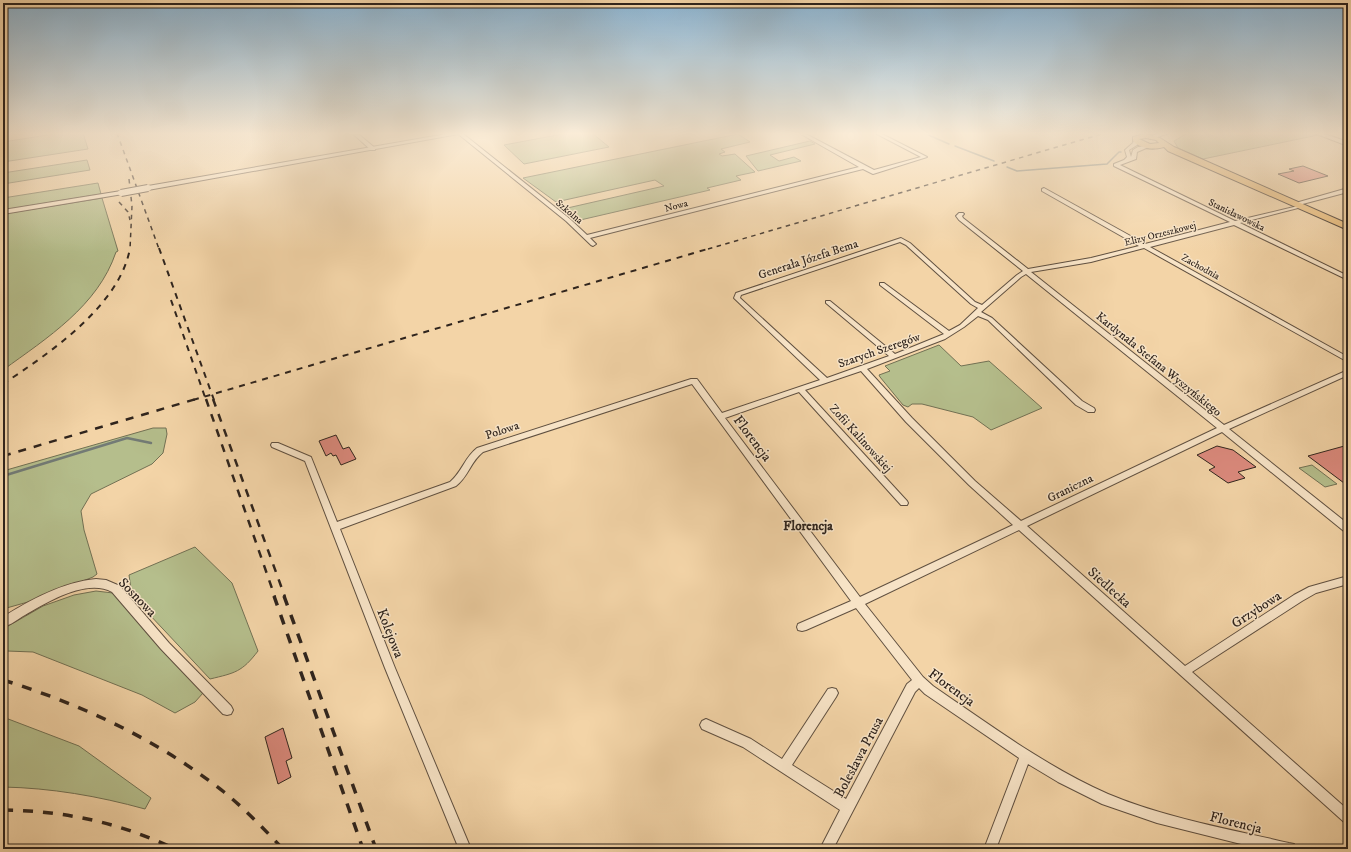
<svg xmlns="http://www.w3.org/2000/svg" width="1351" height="852" font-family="'IM FELL DW Pica',serif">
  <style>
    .green { fill: #b5be8c; stroke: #727154 }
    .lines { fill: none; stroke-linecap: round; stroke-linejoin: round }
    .stream-far1 { stroke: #737b76; stroke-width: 1.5 }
    .stream { stroke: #737b76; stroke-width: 2.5 }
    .building { fill: #dd8a7e; stroke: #2f241d }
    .minor-casing { stroke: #605040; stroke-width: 2 }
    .tertiary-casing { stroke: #605040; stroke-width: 2 }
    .primary-casing { stroke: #2f241d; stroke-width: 2 }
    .minor { fill: #f7e3c6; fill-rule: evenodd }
    .tertiary { fill: #f7e3c6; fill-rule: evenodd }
    .primary { fill: #eaba74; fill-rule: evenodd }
    .rail-far3 { stroke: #2f241d; stroke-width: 1.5; stroke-dasharray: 4.5 4.5; stroke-linecap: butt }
    .rail-far2 { stroke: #2f241d; stroke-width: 2; stroke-dasharray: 6 6; stroke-linecap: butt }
    .rail-far1 { stroke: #2f241d; stroke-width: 2.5; stroke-dasharray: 8 8; stroke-linecap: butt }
    .rail { stroke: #2f241d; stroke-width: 3.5; stroke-dasharray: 10 10; stroke-linecap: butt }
    .tertiary-bridge-casing { stroke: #605040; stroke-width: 8; stroke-linecap: butt }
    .tertiary-bridge { stroke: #f7e3c6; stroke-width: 6 }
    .labels { text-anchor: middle; stroke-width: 3; stroke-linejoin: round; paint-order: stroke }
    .far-street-label { font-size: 10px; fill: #2f241d; stroke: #f7e3c6 }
    .street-label { font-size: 12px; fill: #2f241d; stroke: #f7e3c6 }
    .neighbourhood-label { font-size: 13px; font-weight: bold; fill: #2f241d; stroke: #f7e3c6 }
    .near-street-label { font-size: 14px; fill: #2f241d; stroke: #f7e3c6 }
  </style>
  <rect width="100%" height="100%" fill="#f3d4a7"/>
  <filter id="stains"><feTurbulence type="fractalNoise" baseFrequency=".005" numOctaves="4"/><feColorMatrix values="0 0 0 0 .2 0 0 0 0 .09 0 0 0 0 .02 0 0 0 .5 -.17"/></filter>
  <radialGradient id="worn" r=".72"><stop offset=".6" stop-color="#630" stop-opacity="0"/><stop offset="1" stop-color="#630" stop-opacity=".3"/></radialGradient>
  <g class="green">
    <polygon points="60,133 83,133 88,149 3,162 3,142"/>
    <polygon points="568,133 592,133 609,147 524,164 504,145"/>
    <polygon points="1188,133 1311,133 1318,135 1203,159 1178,148 1174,141"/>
    <polygon points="738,134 750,142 721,149 725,152 719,154 722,156 735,154 755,172 736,176 741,180 707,188 710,190 576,221 563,209 664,186 655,180 556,202 523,178"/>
    <polygon points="810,141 815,144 770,155 779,161 794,157 801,161 758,171 746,156"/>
    <polygon points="87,160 90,170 3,184 3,173"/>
    <polygon points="98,183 101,194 3,210 3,198"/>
    <path d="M102,198l16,53 -2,1c-18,54 -69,86 -113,118v-156z"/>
    <polygon points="939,345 961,366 989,361 1042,408 991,430 973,417 922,404 912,404 908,407 903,405 880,377 879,375 890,371 885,366"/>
    <polygon points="153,428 166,428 167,434 163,453 152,464 91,494 81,511 84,530 97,574 93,577 35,600 3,609 3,471"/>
    <polygon points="1312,465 1337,484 1325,487 1299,468"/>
    <path d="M195,547l37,36 26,68c-16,21 -23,22 -48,28l-78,-83 -3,-21z"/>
    <polygon points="96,591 113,593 203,693 195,702 175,713 142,695 33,652 7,651 3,641 3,629 43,606 74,595"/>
    <path d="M3,717l76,29 72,52 -6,11c-47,-13 -94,-21 -142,-22z"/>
  </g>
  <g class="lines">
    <g class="stream-far1">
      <polyline points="924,133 949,144"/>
      <polyline points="955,146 994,161"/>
      <polyline points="1007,167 1017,171 1107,164 1119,152 1121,152"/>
    </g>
    <polyline class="stream" points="3,476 127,438 151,443"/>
  </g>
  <g class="building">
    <polygon points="1303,166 1328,176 1299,183 1278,174 1294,171 1289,169"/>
    <polygon points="336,435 343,449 349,447 356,459 341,465 336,455 333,456 331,453 326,456 319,441"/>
    <polygon points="1348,445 1348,486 1308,456"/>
    <polygon points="1217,446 1233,450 1256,467 1238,472 1245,478 1228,483 1209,470 1215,467 1197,455"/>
    <polygon points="283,728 292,758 286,761 291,777 278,784 265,737"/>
  </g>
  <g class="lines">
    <g class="minor-casing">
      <g id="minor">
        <polygon points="352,133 357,133 375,148 375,150 371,150"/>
        <polygon points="457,133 462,133 570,219 587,235 859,167 799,133 804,133 874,170 921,157 875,133 880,133 927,157 873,174 863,169 590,238 596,244 593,246 591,245 566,221"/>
        <path d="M1134,140l4,1 -1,4 -8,5 2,7 2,-7 5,-3 11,-2 2,1 -14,6 -1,7 -16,6 115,56 63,-15v2l-58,15 108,53v4l-114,-55 -84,22 198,110v5l-204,-114 -53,14 -60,10 193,153 124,-55v5l-119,54 119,95v9l-3,-1 -123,-100 -195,94 158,140 109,-71 15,-8 39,-11v8l-32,9 -14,8 -110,71 156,138v14l-4,-2 -325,-292 -154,74 58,73 10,9c57,39 112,80 175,108 57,24 121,35 181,49l5,1 1,5h-34l-104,-26 -55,-19 -44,-22 -30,-18 -32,85h-12l35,-91 -94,-64 -6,-6 -4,4 -82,157h-13l20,-39 -97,-63 -41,-18 -2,-4 2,-4 4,-2 45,20 31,20 46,-70 4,-1 4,1 2,4 -2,4 -44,68 54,34 61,-115 5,-4 -56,-72 -50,22 -4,1 -4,-1 -1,-3 1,-3 53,-23 -159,-217 -209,68c-12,9 -15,25 -27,34l-116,43 55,139 76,181h-12l-74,-181 -80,-207 -33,-14 -1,-2 1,-2h6l33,14 26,65 113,-40c12,-10 15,-25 27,-34l214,-69h6l25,34 98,-33 -85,-81 -1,-1 2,-5 165,-55 9,5 65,59 7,3 35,-30 6,-4 -64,-51 -3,-4 3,-3h4l1,1 -2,2 1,2 65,51 63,-11 48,-12 -97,-55v-2l2,-1 101,56 85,-22 -116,-56v-2l10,-4 3,-3 -2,-7 8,-7zM900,242l6,3 65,59 7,4 -18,17 -11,6 -65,-48h-4v2l64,49 -49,20 -65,-53h-4v2l63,53 -62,22 -87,-80 1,-3zM1026,274l191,154 -196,93 -46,-40 -63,-63 -45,-49 78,-30 19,-12 14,-11 10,4 88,85 12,7h6l1,-2 -1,-2 -12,-7 -90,-83 -11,-6 40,-35zM861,371l45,51 63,63 44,40 -153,72 -135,-179 74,-26 102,113h6l1,-2 -1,-2 -102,-111z"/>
        <polygon points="1348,188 1348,192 1295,206 1292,204"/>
        <path d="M96,579l10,1 14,6 49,57 62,63 2,4 -2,4 -4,1 -4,-1 -62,-65 -49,-57c-25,-14 -65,10 -87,23 -7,4 -14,10 -22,12v-10c27,-17 60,-35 93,-38z"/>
      </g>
    </g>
    <g class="tertiary-casing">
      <g id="tertiary">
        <polygon points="452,133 464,133 148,190 145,188 148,186"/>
        <polygon points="1161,133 1170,133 1151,139 1148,137"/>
        <polygon points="1314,133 1322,133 1348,142 1348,146"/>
        <polygon points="121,191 124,193 123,194 3,214 3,210"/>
      </g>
    </g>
    <g class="primary-casing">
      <path id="primary" d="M1146,134l14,4 14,9 174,77v6l-180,-79 -4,-4c-11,3 -23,2 -31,-6v-4zM1146,138l10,2 3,3 -9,1 -11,-5z"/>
    </g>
    <use href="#minor" class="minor"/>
    <use href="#tertiary" class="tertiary"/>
    <use href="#primary" class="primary"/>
    <g class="rail-far3">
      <polyline points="117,133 159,249"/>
      <polyline points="129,179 132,206 130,249"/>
      <polyline points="119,202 128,212 130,220"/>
      <polyline points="708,249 1105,133"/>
    </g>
    <g class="rail-far2">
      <polyline points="159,248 214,400"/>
      <polyline points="171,300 206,400"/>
      <path d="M3,384c45,-30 117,-78 127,-136"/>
      <polyline points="193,400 711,248"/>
    </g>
    <g class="rail-far1">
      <polyline points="206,399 275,597"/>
      <polyline points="213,399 285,597"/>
      <polyline points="3,456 196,399"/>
    </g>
    <g class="rail">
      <polyline points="274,596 363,849"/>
      <polyline points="284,596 376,849"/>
      <path d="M3,680c80,25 155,60 221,112 21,17 40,37 59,57"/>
      <path d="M3,810c62,1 115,12 172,39"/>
    </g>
    <g class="tertiary-bridge-casing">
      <polyline id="tertiary-bridge" points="121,193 148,188"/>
    </g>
    <use href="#tertiary-bridge" class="tertiary-bridge"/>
  </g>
  <linearGradient id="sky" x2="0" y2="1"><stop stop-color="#8bb4d2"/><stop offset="0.53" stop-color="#faecd7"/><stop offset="1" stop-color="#faecd7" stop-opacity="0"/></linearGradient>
  <rect width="1351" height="252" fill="url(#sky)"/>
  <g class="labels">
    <g class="far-street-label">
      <text transform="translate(676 205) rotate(-14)" y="4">Nowa</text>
      <text transform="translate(570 211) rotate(40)" y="4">Szkolna</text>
      <text transform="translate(1237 214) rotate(26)" y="4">Stanisławowska</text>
      <text transform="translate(1160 233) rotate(-14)" y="4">Elizy Orzeszkowej</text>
      <text transform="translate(1201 266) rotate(29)" y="4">Zachodnia</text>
    </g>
    <g class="street-label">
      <text transform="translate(808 259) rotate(-18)" y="4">Generała Józefa Bema</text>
      <text transform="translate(879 350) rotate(-19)" y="4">Szarych Szeregów</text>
      <text transform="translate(1159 364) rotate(39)" y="4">Kardynała Stefana Wyszyńskiego</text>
      <text transform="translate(502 430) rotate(-18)" y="4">Polowa</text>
      <text transform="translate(861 438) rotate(48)" y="4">Zofii Kalinowskiej</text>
      <text transform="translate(1070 488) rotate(-26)" y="4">Graniczna</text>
    </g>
    <g class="neighbourhood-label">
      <text x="808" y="530">Florencja</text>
    </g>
    <g class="near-street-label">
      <text transform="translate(753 438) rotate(53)" y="5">Florencja</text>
      <text transform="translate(1110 587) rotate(42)" y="5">Siedlecka</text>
      <text transform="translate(138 597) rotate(46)" y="5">Sosnowa</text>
      <text transform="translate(1256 609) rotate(-33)" y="5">Grzybowa</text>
      <text transform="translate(391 633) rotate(69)" y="5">Kolejowa</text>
      <text transform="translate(952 687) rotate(36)" y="5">Florencja</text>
      <text transform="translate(858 757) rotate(-62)" y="5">Bolesława Prusa</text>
      <text transform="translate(1236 822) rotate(14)" y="5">Florencja</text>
    </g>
  </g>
  <rect width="1351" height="852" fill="none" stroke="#f3d4a7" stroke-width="16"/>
  <rect x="4" y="4" width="1343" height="844" fill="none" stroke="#2f241d" stroke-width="2"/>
  <rect x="8" y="8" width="1335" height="836" fill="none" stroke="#2f241d"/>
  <rect width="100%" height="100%" filter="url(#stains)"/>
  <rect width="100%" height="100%" fill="url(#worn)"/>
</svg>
